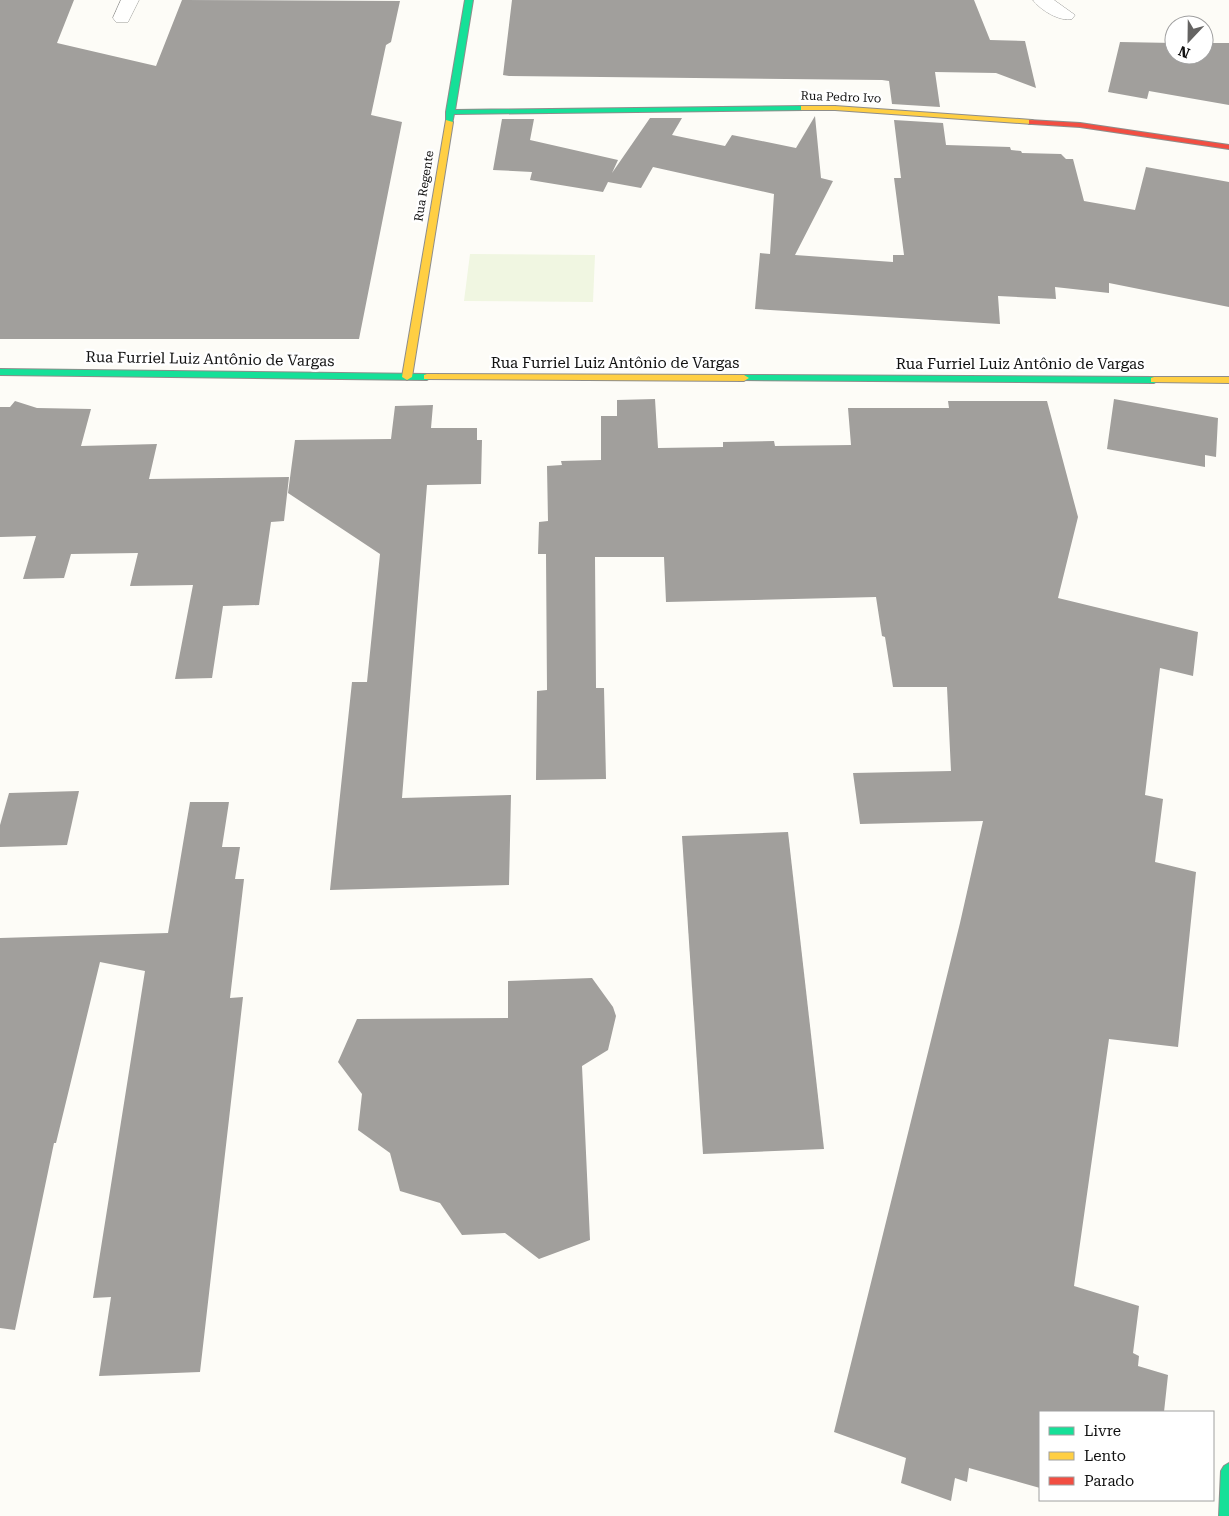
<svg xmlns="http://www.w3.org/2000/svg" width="1229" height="1516" font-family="'Roboto Serif',serif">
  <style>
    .pitch { fill: #f0f6e1 }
    .building { fill: #a19f9c }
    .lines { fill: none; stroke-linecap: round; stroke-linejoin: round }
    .street-casing { stroke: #979795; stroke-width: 1 }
    .fast-casing { stroke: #8e8d8b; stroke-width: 2 }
    .slow-casing { stroke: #8e8d8b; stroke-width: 2 }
    .jam-casing { stroke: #8e8d8b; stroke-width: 2 }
    .street { fill: #fffffe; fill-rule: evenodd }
    .fast { fill: #16e098; fill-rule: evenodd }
    .slow { fill: #ffcf43; fill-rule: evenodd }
    .jam { fill: #f24e42; fill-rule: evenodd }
    .labels { text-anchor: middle; stroke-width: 5; stroke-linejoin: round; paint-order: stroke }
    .far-street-label { font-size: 12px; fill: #111; stroke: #fff }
    .street-label { font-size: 15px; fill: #111; stroke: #fff }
  </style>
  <rect width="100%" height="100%" fill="#fdfcf7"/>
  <polygon class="pitch" points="470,254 595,255 593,302 464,301"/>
  <g class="building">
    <polygon points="0,0 74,0 57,43 156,66 182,0 400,1 391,42 386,45 371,115 402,122 359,339 0,339"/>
    <polygon points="512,0 974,0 990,40 1025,41 1036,88 996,73 935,72 940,107 892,104 889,81 882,80 509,76 503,75"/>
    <polygon points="1120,42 1174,43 1174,55 1204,55 1204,43 1229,43 1229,105 1149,91 1147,99 1108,92"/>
    <polygon points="815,116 821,178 833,181 795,255 893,262 893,255 904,255 894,178 901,178 894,120 943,123 946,145 1010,147 1011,150 1021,151 1022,153 1061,154 1066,159 1073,159 1084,201 1135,210 1146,167 1229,182 1229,307 1109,283 1109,293 1055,287 1056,299 998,296 1000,324 755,309 760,253 770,254 774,194 653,167 641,188 608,182 603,192 530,180 532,172 493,170 502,119 534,119 530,140 618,160 612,173 650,118 682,118 672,135 725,146 732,135 796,148"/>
    <polygon points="655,399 658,448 723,447 723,442 774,441 775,446 851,445 848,408 949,408 948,401 1047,401 1078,517 1058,598 1198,632 1193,676 1160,668 1145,795 1163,799 1155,862 1196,872 1178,1047 1109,1039 1074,1286 1139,1306 1133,1353 1139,1356 1138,1366 1168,1375 1164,1412 1040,1412 1040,1488 969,1468 967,1482 955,1478 951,1501 901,1483 906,1458 834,1432 960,923 983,821 860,824 853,773 951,771 947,687 893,687 885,637 882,636 876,597 666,602 664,557 595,557 596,688 604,688 606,779 536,780 537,691 547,690 546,554 538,554 539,522 548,521 547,466 562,465 561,461 601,460 601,416 617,416 617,400"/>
    <polygon points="1114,399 1218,418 1216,457 1205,455 1205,467 1107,449"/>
    <polygon points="15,401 37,408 91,409 81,446 157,444 149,479 289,477 284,521 271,522 259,605 223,606 212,678 175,679 193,585 130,586 138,553 71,554 64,578 23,579 36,536 0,537 0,407 10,407"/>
    <polygon points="433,405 431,428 477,428 477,440 482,440 481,484 427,485 402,798 511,795 509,885 330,890 352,682 367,682 380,554 288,493 295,440 391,439 395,406"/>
    <polygon points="79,791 67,845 0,847 0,825 9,793"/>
    <polygon points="190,802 229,802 222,847 240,847 235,879 244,879 230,998 243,997 200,1372 99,1376 111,1297 93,1298 145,971 100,962 56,1143 54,1143 15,1330 0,1328 0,938 168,933"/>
    <polygon points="788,832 824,1149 703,1154 682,836"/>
    <polygon points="592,978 613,1007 616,1016 608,1050 582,1066 590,1240 539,1259 505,1233 462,1235 440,1203 400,1191 390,1153 358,1130 362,1094 338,1062 357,1019 508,1018 508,981"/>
  </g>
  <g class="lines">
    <g class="street-casing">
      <g id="street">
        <polygon points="121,0 139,0 128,22 116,22 113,18"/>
        <path d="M1033,0h21l21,15 -3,4c-12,3 -32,-9 -39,-19z"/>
      </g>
    </g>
    <g class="fast-casing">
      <g id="fast">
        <polygon points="465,0 473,0 455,110 804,106 808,108 804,110 454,114 452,124 446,124 446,112"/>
        <polygon points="0,369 427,374 432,377 427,380 0,375"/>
        <polygon points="744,375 1154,377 1159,380 1154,383 741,380 741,376"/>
        <polygon points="1229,1463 1229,1516 1219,1516 1221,1471 1224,1466"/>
      </g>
    </g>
    <g class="slow-casing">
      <g id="slow">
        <polygon points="801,106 835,106 1032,120 1036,122 1032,124 835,110 801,110"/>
        <polygon points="446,120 453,122 412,377 407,380 402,377"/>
        <polygon points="427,374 744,375 749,378 744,381 424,379 424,375"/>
        <polygon points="1154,377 1229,377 1229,383 1151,382 1151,378"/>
      </g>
    </g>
    <g class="jam-casing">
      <polygon id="jam" points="1029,120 1080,123 1229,145 1229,149 1080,127 1032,124 1029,124"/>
    </g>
    <use href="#street" class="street"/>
    <use href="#fast" class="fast"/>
    <use href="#slow" class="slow"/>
    <use href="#jam" class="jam"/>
  </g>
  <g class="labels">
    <g class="far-street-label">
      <text transform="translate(841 97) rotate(2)" y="4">Rua Pedro Ivo</text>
      <text transform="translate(424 186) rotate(-81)" y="4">Rua Regente</text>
    </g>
    <g class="street-label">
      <text transform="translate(210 359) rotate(1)" y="5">Rua Furriel Luiz Antônio de Vargas</text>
      <text x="615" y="368">Rua Furriel Luiz Antônio de Vargas</text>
      <text x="1020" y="369">Rua Furriel Luiz Antônio de Vargas</text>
    </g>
  </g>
  <rect x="1039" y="1411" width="175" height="90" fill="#ffffff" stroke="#a0a0a0"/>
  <rect x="1049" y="1427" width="25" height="8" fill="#16e098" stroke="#a0a0a0"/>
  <text x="1084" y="1436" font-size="15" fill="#111111">Livre</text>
  <rect x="1049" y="1452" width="25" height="8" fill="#ffcf43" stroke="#a0a0a0"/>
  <text x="1084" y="1461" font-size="15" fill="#111111">Lento</text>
  <rect x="1049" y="1477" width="25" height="8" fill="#f24e42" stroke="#a0a0a0"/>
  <text x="1084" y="1486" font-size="15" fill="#111111">Parado</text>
  <g transform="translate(1189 40) rotate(202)"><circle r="24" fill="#ffffff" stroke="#a0a0a0"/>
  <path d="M0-4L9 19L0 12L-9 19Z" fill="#646362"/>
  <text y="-8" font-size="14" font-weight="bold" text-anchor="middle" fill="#111111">N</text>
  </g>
</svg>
